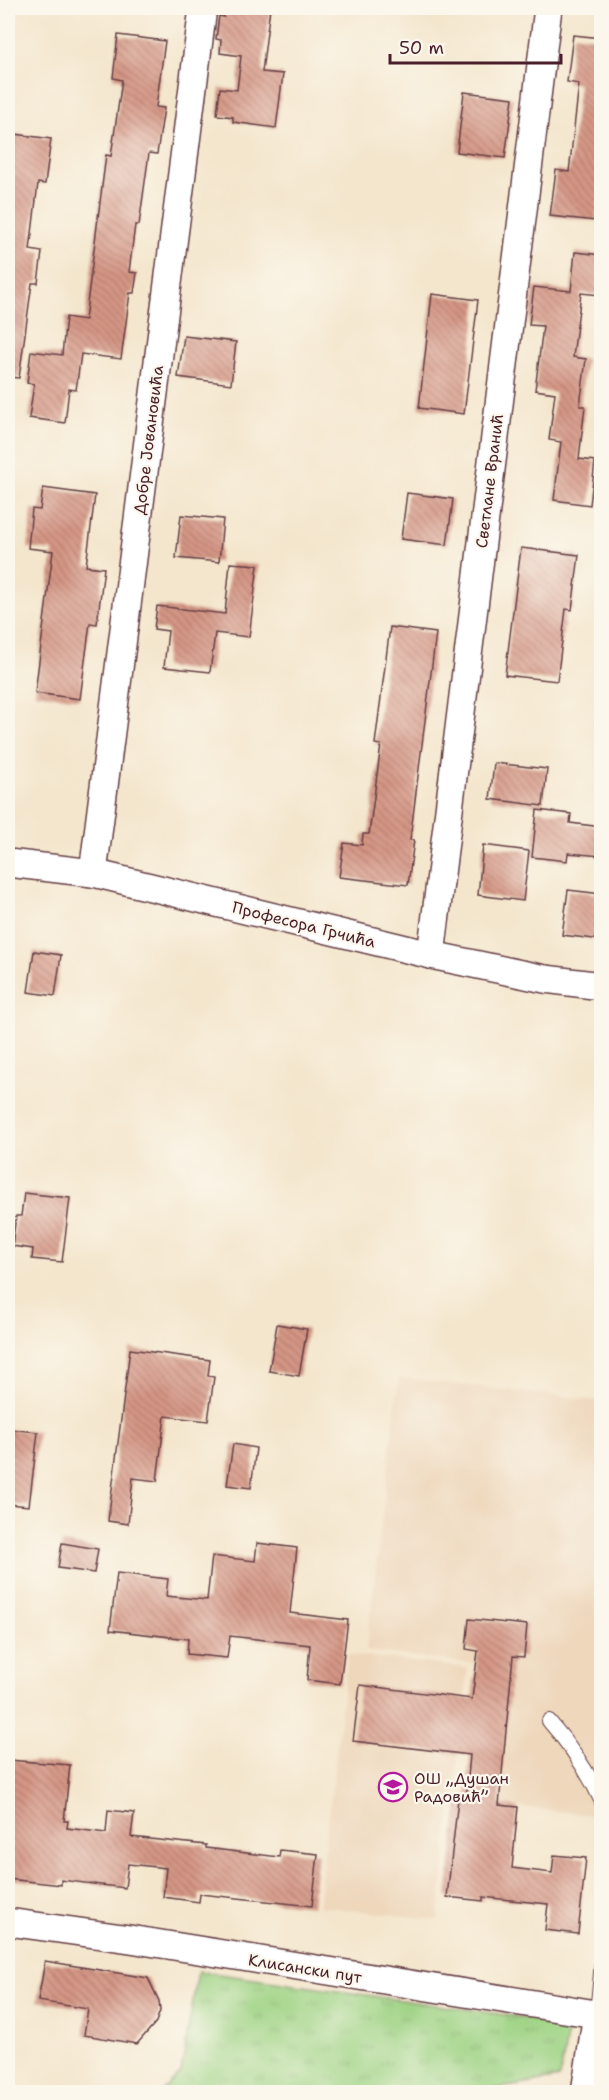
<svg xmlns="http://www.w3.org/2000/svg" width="609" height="2100" font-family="'Shantell Sans',sans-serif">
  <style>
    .built { fill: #eed7bb }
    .grass { fill: url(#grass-tufts); stroke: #747958; stroke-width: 1.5 }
    .building { fill: url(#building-back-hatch) }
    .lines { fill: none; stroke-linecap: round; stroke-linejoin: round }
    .service-casing { stroke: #643d43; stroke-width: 16 }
    .minor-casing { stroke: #643d43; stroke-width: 30 }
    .service { stroke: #fff; stroke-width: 14 }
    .minor { stroke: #fff; stroke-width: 27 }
    .labels { text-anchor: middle; stroke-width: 4.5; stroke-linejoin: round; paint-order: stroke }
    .street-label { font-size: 16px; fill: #4a1f2b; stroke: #fbf7ec }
    .poi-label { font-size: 16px; fill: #4a1f2b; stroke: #fbf7ec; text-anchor: start }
  </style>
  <defs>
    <pattern id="grass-tufts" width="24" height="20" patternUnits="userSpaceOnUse" patternTransform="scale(1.5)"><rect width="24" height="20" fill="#9ed384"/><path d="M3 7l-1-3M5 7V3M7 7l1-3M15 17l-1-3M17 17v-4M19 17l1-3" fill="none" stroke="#8ab572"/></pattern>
    <pattern id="building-back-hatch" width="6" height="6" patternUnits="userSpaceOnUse" patternTransform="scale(1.5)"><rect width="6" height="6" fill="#d59685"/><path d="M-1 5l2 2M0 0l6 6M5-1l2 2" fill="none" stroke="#af7a6d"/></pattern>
  </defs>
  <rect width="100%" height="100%" fill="#fbf7ec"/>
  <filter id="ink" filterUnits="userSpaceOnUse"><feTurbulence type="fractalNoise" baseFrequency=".0167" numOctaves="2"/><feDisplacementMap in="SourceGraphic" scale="12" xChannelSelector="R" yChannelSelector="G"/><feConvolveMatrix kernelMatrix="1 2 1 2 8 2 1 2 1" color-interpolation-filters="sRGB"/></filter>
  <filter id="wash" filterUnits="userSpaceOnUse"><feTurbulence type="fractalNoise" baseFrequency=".008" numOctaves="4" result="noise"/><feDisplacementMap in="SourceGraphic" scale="24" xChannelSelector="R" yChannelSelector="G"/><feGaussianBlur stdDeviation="1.35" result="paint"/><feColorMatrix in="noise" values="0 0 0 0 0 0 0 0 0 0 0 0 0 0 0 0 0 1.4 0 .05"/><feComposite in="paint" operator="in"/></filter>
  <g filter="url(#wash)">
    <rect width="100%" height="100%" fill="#f4e6cd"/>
    <g class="built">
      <polygon points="399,1378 601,1401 602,1738 598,1765 601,1777 601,1816 499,1805 513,1656 524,1657 527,1625 469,1619 466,1649 477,1651 476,1664 366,1651"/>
      <polygon points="348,1654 468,1668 438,1920 318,1906"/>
    </g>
    <polygon class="grass" points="198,1971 569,2024 560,2078 477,2092 162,2092 181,2073"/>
    <g id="blocks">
      <g class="building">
        <polygon points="225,8 270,8 262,72 283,74 276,128 233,122 233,117 217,115 220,88 237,90 241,56 220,53 221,40 216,39 219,16 224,17"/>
        <polygon points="118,35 165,41 156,107 164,108 157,154 149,153 139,225 135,225 129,272 137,273 134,293 130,293 121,359 81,354 76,390 69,389 65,423 29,418 34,384 27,383 31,351 62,355 66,317 85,320 106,155 111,156 122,80 113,78"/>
        <polygon points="573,35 602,38 602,176 596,221 550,216 556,170 569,172 579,84 567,82"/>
        <polygon points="464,92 513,98 505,158 457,152"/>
        <polygon points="8,133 51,139 45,184 38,183 30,250 42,252 38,283 32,283 19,378 8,377 8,313 14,264 8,263"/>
        <polygon points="575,252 602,255 600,295 581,293 573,357 586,359 580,406 585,406 579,459 595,461 590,505 554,500 561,442 549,440 555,393 535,390 543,326 529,325 534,287 571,291"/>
        <polygon points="432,294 478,300 464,414 419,408"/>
        <polygon points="184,336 236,342 231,384 178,377"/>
        <polygon points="43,488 95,495 86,566 104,568 97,624 90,623 80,699 35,693 53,551 28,548 32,509 40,510"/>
        <polygon points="407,493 453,499 447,545 401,539"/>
        <polygon points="181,515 223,519 219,562 176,558"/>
        <polygon points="521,548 579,555 572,610 566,609 557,681 505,675"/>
        <polygon points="230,563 258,565 249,637 215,633 210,672 164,667 168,631 154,629 157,606 225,614"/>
        <polygon points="390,627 436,633 410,840 414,840 408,885 339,877 344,843 362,845 363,834 369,834 381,745 375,744"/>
        <polygon points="494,763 547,769 543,806 490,799"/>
        <polygon points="537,810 571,814 570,823 602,827 602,856 568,853 567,861 532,857"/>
        <polygon points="483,845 529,851 523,901 478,895"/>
        <polygon points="568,890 602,894 602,940 562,935"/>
        <polygon points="34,951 61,955 55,996 28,992"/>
        <polygon points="24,1193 70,1198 62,1262 32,1259 33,1249 12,1246 16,1216 21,1216"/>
        <polygon points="277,1324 307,1329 299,1376 269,1371"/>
        <polygon points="130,1349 210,1360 208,1376 214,1377 208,1421 165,1416 157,1481 133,1478 128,1524 108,1521"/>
        <polygon points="8,1429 38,1432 29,1506 8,1504"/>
        <polygon points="233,1444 256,1448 251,1488 227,1485"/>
        <polygon points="62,1543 98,1549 94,1573 58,1568"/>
        <polygon points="257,1543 297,1548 290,1613 348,1620 340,1684 307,1680 310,1645 230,1636 227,1658 187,1654 188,1639 110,1630 117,1573 168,1579 166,1596 207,1600 212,1556 255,1561"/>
        <polygon points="469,1619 527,1625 524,1657 513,1656 499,1805 518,1807 512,1868 552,1873 554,1855 586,1858 578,1934 545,1930 548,1904 483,1897 483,1901 447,1897 458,1799 466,1800 470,1755 353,1741 360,1685 472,1699 478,1651 466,1649"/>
        <polygon points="8,1760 70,1765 64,1821 68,1821 67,1828 106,1833 108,1810 134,1813 131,1837 206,1845 206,1848 279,1857 280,1850 318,1854 312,1906 200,1894 199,1902 163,1897 166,1868 128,1864 125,1888 61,1880 61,1885 8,1879"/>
        <polygon points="45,1961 148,1978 159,2001 160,2011 156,2022 137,2044 84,2035 88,2009 38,2001"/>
      </g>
    </g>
  </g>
  <g filter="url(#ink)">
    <use href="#blocks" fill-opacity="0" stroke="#643d43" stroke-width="1.5"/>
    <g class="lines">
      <g class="service-casing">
        <g id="service">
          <path d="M549,1721c21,24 40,52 53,81"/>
          <polyline points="597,2014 602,1963"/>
        </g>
      </g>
      <g class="minor-casing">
        <g id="minor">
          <polyline points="8,863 93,873 431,955 545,979 602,986"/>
          <polyline points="93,873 203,8"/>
          <polyline points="431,955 548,8"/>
          <polyline points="8,1922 130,1939 602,2015"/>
          <polyline points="585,2092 597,2014"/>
        </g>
      </g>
      <use href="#service" class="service"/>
      <use href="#minor" class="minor"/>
    </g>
  </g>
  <defs>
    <g id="school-ring" transform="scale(1.5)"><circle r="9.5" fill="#fbf7ec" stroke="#b5179e" stroke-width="1.5"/><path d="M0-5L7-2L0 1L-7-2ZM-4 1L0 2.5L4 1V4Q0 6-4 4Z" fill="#b5179e"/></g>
  </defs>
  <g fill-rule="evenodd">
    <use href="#school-ring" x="393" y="1787"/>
  </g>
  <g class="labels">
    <g class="street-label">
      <text transform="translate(148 440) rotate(-83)" y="6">Добре Јовановића</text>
      <text transform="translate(489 481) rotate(-83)" y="6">Светлане Вранић</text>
      <text transform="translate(304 924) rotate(14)" y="6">Професора Грчића</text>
      <text transform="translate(305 1968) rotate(9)" y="6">Клисански пут</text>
    </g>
    <g class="poi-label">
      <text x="414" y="1784">ОШ „Душан<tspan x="414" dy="18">Радовић”</tspan></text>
    </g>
  </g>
  <rect width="609" height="2100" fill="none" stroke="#fbf7ec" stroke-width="30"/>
  <path d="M390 54v9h171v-9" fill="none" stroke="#4a1f2b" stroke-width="3"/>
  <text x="399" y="54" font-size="18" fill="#4a1f2b" stroke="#fbf7ec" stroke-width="4.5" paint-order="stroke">50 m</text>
</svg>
